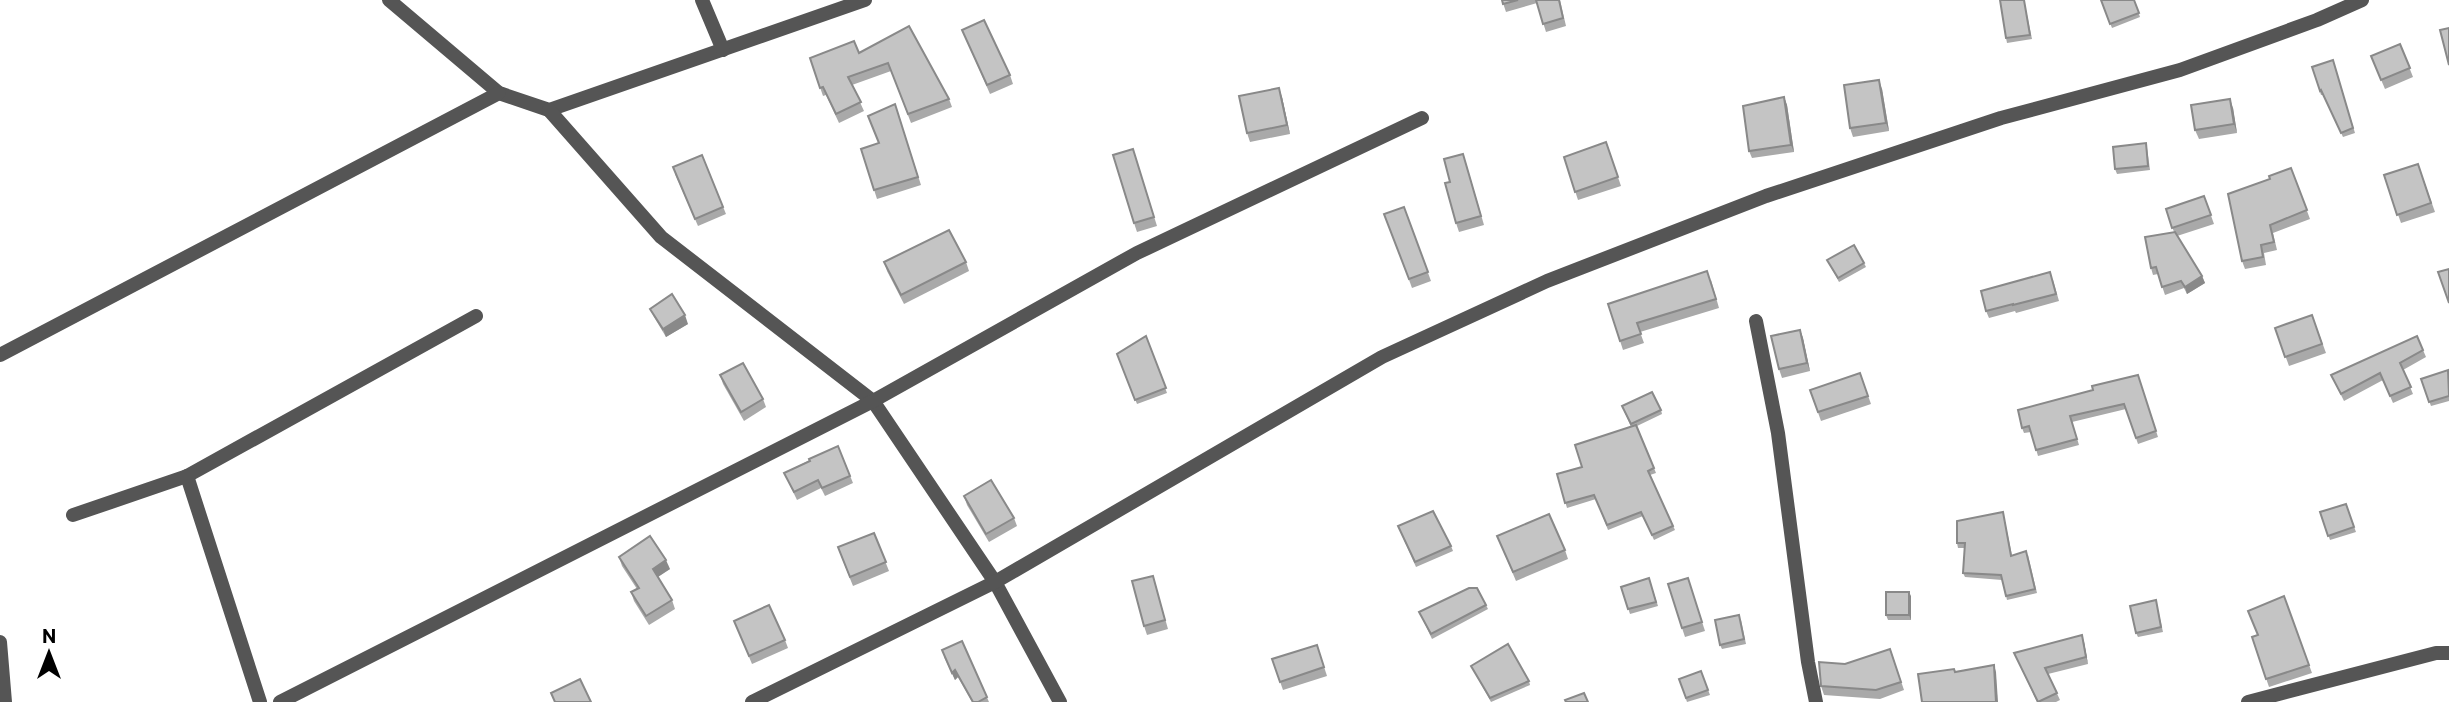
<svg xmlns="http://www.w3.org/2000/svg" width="2449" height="702" font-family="Commissioner,sans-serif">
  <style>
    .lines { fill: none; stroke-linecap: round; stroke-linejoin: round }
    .street { stroke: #555; stroke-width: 14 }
    .wall { fill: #a9a9a9 }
    .shaded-wall { fill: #898989 }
    .building { fill: #c4c4c4; stroke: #898989; stroke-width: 2 }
  </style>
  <rect width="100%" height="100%" fill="#fff"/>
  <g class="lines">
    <g class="street">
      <polyline points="389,0 499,93 549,110 865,0"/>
      <polyline points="702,0 723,50"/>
      <polyline points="549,110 661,237 873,401 995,582 1060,702"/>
      <polyline points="1756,321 1778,433 1808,662 1816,702"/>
      <polyline points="0,355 499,93"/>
      <polyline points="187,476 260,702"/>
      <polyline points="73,515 187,476 476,316"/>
      <polyline points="0,642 5,702"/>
      <polyline points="280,702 873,401 1137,253 1422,118"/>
      <polyline points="752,702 995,582 1382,357 1547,281 1766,196 2001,118 2180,70 2317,20 2362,0"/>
      <polyline points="2248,702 2436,653 2449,653"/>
    </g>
  </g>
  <g class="wall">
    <polygon points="1502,0 1560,0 1566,26 1546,32 1537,3 1506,12"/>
    <polygon points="2024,0 2032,39 2007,43 2006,38"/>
    <polygon points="2101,0 2134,0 2140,17 2112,28"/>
    <polygon points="909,26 949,99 952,107 911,123 891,71 852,85 864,111 839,123 826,95 823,96 810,58 859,53"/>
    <polygon points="962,30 1010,75 1013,84 990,94"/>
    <polygon points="2400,44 2413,77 2385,89 2371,56"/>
    <polygon points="2333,60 2355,133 2343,137 2323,95 2321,95 2312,67"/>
    <polygon points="1882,89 1889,131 1853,137 1850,128"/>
    <polygon points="1282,97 1290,134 1250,142 1247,133"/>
    <polygon points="1784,97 1787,105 1794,152 1752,158 1749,151"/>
    <polygon points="895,104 921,185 877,199 861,149 879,143"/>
    <polygon points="2233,108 2237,133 2199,139 2195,130"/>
    <polygon points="1606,142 1621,186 1578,200 1564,157"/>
    <polygon points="2147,148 2150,170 2117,174 2115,169"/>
    <polygon points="1133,149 1157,226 1137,232 1134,223"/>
    <polygon points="702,155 726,214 698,226 675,174"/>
    <polygon points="1466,163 1484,225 1459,232 1456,223 1450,182"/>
    <polygon points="2418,164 2435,212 2401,223 2384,175"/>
    <polygon points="2291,168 2310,219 2273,233 2277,250 2264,253 2266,265 2245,269 2242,261 2270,179"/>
    <polygon points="2204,196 2214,224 2177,236 2202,276 2205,283 2187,294 2184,288 2165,295 2158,274 2153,275 2151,268 2174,232 2166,209"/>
    <polygon points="1404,207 1431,281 1412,288 1388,222"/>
    <polygon points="1827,260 1864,263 1866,267 1839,282"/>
    <polygon points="884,262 966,262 969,271 904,304 887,271"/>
    <polygon points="1711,280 1719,308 1640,332 1644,343 1623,350 1608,304"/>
    <polygon points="2053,280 2059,301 2016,313 2015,311 1989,318 1986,311"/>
    <polygon points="650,309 688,324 666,337 654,317"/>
    <polygon points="2312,315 2326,353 2289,366 2275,328"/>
    <polygon points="1800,330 1803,338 1810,371 1782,378 1779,369"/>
    <polygon points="1146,336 1167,393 1137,404 1117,354"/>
    <polygon points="2423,350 2426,357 2403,370 2413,394 2393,403 2383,380 2344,401 2331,375"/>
    <polygon points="2449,372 2449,401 2431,406 2421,379"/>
    <polygon points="1860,373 1871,404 1821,421 1810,390"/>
    <polygon points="720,375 763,399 766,407 744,421 723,384"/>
    <polygon points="2138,375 2158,437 2138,444 2126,409 2072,422 2079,445 2038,456 2031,432 2024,433 2022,428 2093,390"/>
    <polygon points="1622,406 1661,410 1662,414 1637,426 1656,473 1650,475 1675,530 1654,540 1643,516 1608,530 1596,499 1567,508 1557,474 1582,467 1631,427"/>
    <polygon points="838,446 853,483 825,496 821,488 797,500 784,473"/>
    <polygon points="964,496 1014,518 1017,526 989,542 967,505"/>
    <polygon points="2346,504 2356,532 2330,540 2320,512"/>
    <polygon points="2003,512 2012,555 2028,555 2037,593 2007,600 2002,580 1965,577 1963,573 1965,548 1958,548 1957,543"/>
    <polygon points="1400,531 1451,546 1453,551 1416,567"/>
    <polygon points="874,533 889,571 853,586 841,556"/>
    <polygon points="1497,536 1565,550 1568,559 1516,581"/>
    <polygon points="619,557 670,569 658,577 672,600 675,609 649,625 634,601 631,592 637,589 622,566"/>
    <polygon points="1153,576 1168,629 1147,635 1144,626"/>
    <polygon points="1649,578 1658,606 1630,614 1621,587"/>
    <polygon points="1688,578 1705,631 1685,637 1682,628"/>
    <polygon points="1911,596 1911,620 1888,620 1886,615"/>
    <polygon points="2284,596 2312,673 2269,687 2252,637 2258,635"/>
    <polygon points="1486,605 1488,609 1432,639 1419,612"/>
    <polygon points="2157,605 2163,632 2138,637 2136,633"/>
    <polygon points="1741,620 1746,644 1722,649 1720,645"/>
    <polygon points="734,621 785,640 788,648 752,664"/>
    <polygon points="962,641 989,702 972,702 958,677 955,680 944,657"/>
    <polygon points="2084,642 2088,664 2048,674 2060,700 2056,702 2037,702 2014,653"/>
    <polygon points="1317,645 1327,676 1283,690 1272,659"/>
    <polygon points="1890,649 1904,690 1880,699 1824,695 1821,686 1845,664"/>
    <polygon points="1471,666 1529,681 1530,685 1491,702"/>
    <polygon points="1701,671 1710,695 1687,702 1679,679"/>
  </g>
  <g class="shaded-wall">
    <polygon points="1879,80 1882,89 1889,131 1886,123"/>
    <polygon points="1279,88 1282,97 1290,134 1287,125"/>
    <polygon points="1784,97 1787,105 1794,152 1791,145"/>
    <polygon points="2230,99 2233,108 2237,133 2234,124"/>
    <polygon points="2202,276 2205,283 2187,294 2185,287"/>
    <polygon points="685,315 688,324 666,337 663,329"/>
    <polygon points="1800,330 1803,338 1810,371 1807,363"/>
    <polygon points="666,560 670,569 656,578 653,569"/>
    <polygon points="1909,592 1911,596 1911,620 1909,615"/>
    <polygon points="2082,635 2084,642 2088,664 2086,657"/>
    <polygon points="1994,665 1996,672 1998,702 1996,702"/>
    <polygon points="955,670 958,677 955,680 952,673"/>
  </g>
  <g class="building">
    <polygon points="1502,0 1518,0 1503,4"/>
    <polygon points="1536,0 1559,0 1563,18 1543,24"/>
    <polygon points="2000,0 2024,0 2030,35 2006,38"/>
    <polygon points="2101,0 2134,0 2139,13 2110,24"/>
    <polygon points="984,20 1010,75 987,85 962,30"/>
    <polygon points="909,26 949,99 908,114 888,63 848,77 861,102 836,114 823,87 820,88 810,58 854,41 859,53"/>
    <polygon points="2449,28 2449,65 2440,30"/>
    <polygon points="2400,44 2410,68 2381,80 2371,56"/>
    <polygon points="2333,60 2353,128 2341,133 2321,90 2320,91 2312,67"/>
    <polygon points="1879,80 1886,123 1850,128 1844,85"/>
    <polygon points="1279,88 1287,125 1247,133 1239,96"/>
    <polygon points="1784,97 1791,145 1749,151 1743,106"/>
    <polygon points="2230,99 2234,124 2195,130 2191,105"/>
    <polygon points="895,104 918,177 874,190 861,149 879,143 868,116"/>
    <polygon points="1606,142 1618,177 1575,192 1564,157"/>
    <polygon points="2146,143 2148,166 2115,169 2113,147"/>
    <polygon points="1133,149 1154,217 1134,223 1113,155"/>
    <polygon points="1463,154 1481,216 1456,223 1445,183 1450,182 1444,159"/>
    <polygon points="702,155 723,207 695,219 673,167"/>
    <polygon points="2418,164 2431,203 2397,215 2384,175"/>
    <polygon points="2291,168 2307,210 2270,225 2274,242 2261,245 2263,257 2242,261 2228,194 2270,179 2269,176"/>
    <polygon points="2204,196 2211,215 2172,228 2166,209"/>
    <polygon points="1404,207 1428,272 1409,279 1384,214"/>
    <polygon points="949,230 966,262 901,295 884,262"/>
    <polygon points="2175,232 2202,276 2185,287 2181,281 2162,287 2156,267 2151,268 2145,237"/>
    <polygon points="1854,245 1864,263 1838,278 1827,260"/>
    <polygon points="2449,269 2449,303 2438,272"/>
    <polygon points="1707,271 1716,299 1637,323 1641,334 1620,341 1608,304"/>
    <polygon points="2050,272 2056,294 2013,305 2013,304 1986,311 1981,291"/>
    <polygon points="672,294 685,315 663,329 650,309"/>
    <polygon points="2312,315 2322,344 2285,357 2275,328"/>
    <polygon points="1800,330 1807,363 1779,369 1771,336"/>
    <polygon points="1146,336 1166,388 1135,400 1117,354"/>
    <polygon points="2417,336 2423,350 2400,363 2411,387 2390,396 2380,373 2341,394 2331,375"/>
    <polygon points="743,363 763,399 741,412 720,375"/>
    <polygon points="2448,370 2449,396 2429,402 2421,379"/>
    <polygon points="1860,373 1868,396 1818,412 1810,390"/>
    <polygon points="2138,375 2156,431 2136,438 2124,404 2070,416 2077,439 2036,450 2029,426 2022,428 2018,410 2093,390 2092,386"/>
    <polygon points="1652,392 1661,410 1631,424 1622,406"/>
    <polygon points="1636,425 1654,468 1648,471 1673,526 1652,535 1641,512 1607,525 1594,495 1565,503 1557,474 1582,467 1575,445"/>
    <polygon points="838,446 850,476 822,488 818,480 794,492 784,473 810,461 809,459"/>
    <polygon points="991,480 1014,518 986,534 964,496"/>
    <polygon points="2346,504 2354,527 2328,536 2320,512"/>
    <polygon points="1433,511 1451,546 1415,562 1398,526"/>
    <polygon points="2003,512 2011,556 2026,551 2035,589 2006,596 2001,575 1963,573 1965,543 1957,543 1957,521"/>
    <polygon points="1549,514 1565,550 1513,572 1497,536"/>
    <polygon points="874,533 886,562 850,577 838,547"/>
    <polygon points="650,536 666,560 653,569 672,600 646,616 631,592 639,588 619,557"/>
    <polygon points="1153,576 1165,620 1144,626 1132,581"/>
    <polygon points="1649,578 1656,602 1628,609 1621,587"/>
    <polygon points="1688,578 1702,622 1682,628 1668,584"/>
    <polygon points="1469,588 1477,588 1486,605 1431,634 1419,612"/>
    <rect x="1886" y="592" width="23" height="23"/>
    <polygon points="2284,596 2309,665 2266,679 2252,637 2258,635 2248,611"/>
    <polygon points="2156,600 2161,627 2136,633 2130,606"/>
    <polygon points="769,605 785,640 749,656 734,621"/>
    <polygon points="1739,615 1744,639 1720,645 1715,620"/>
    <polygon points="2082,635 2086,657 2045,668 2057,693 2038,702 2014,653"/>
    <polygon points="962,641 987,697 978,702 973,702 955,670 952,673 942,650"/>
    <polygon points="1508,644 1529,681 1490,698 1471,666"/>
    <polygon points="1317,645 1324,667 1280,682 1272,659"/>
    <polygon points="1890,649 1901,682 1876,690 1821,686 1819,662 1845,664"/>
    <polygon points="1994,665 1996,702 1922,702 1918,674 1954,669 1955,672"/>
    <polygon points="1701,671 1708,690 1686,698 1679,679"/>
    <polygon points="580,679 591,702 555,702 551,693"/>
    <polygon points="1584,693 1588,702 1566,702 1565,700"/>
  </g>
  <g transform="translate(49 653)" stroke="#ffffff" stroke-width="5" paint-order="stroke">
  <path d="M0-5L12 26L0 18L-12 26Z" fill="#000000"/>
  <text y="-10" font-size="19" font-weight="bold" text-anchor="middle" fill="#000000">N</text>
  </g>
</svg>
